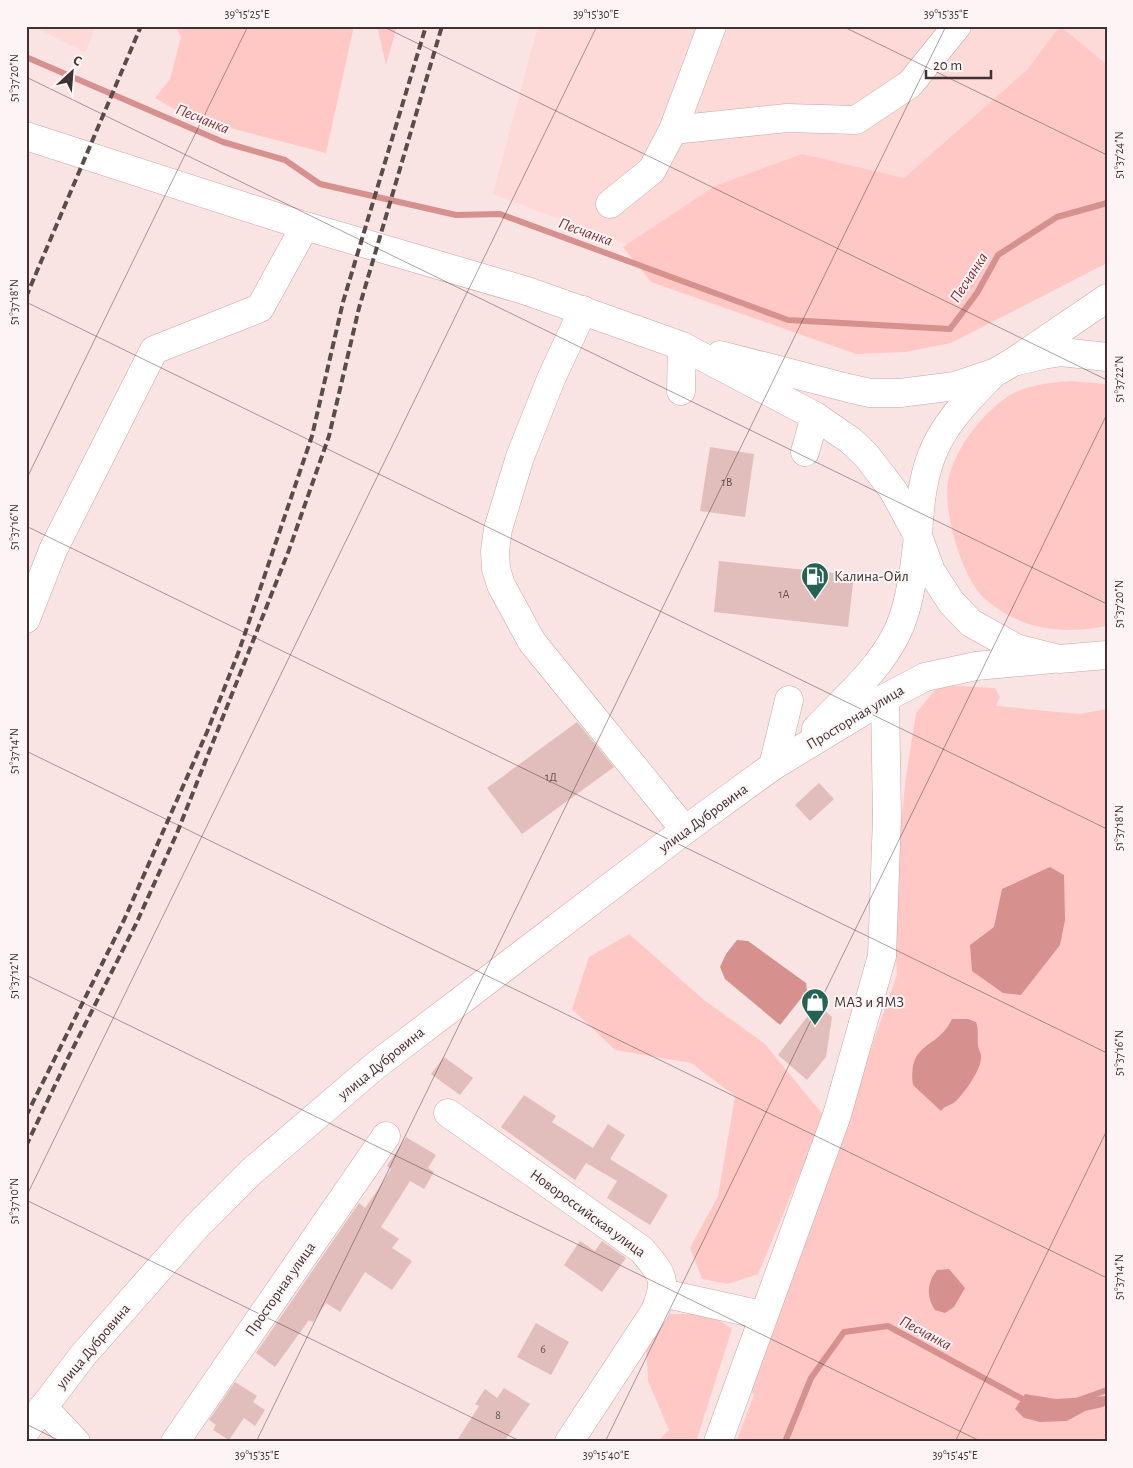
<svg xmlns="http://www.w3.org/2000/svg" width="1133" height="1468" font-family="'Alegreya Sans',sans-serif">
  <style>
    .built { fill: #fdd9d7 }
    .green { fill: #ffc8c5 }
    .water { fill: #d6908e }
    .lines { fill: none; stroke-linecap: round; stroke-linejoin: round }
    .stream { stroke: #d6908e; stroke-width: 6 }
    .building { fill: #e1bdbb }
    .minor-casing { stroke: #c9a6a5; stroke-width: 29 }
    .major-casing { stroke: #c9a6a5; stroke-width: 29 }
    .highway-casing { stroke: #c9a6a5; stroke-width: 29 }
    .minor { stroke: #fff; stroke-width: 28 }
    .major { stroke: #fff; stroke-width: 28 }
    .highway { stroke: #fff; stroke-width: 28 }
    .rail { stroke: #5b4c4c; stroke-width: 4; stroke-dasharray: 8 4; stroke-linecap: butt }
    .ticks { fill: none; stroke: #403232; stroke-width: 1; stroke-opacity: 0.45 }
    .labels { text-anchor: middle; stroke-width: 4; stroke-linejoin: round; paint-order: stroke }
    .number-label { font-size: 12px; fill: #685554 }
    .poi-label { font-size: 15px; fill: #403232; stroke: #fdf5f5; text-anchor: start }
    .street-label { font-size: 15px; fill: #403232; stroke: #fdf5f5 }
    .water-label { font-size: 16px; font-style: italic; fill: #843033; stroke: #fdf5f5 }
    .neatline { fill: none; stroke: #403232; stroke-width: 2 }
    .ticks-label { font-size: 12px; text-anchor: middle; fill: #403232 }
  </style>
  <rect width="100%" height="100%" fill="#fae4e3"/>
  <g class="built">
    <polygon points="33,26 96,26 85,53"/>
    <polygon points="538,26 1107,26 1107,191 705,274 493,194"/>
  </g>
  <g class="green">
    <polygon points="175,26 354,26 326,153 188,117 155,98 170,79 181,37"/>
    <polygon points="377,26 397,26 386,65"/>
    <polygon points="1060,26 1107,65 1107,259 1105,264 951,343 906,352 856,354 651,282 623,247 715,186 802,154 904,178 1027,70"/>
    <path d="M1069,381l38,3v242c-45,9 -85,4 -121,-26 -25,-21 -45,-94 -37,-124 9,-32 34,-63 61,-81 17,-10 39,-12 59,-14z"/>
    <polygon points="939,685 995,688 1000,697 996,706 1079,714 1107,709 1107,1442 736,1442 754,1395 750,1391 760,1342 789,1288 808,1225 897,975 893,896 906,777 916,713"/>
    <polygon points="629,934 703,999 765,1044 824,1116 758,1274 728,1284 702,1279 690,1248 718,1196 735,1096 691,1063 615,1050 572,1009 589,957"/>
    <polygon points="669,1314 710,1314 732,1329 696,1442 657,1442 669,1430 648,1381 646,1347"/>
  </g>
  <g class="water">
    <polygon points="1050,867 1064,875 1065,920 1060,945 1021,995 1003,993 972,971 970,945 994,927 1002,889"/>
    <polygon points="737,940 748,941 806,983 807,991 780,1025 725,979 720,967 726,954"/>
    <path d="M952,1019h16l8,3c3,9 1,14 2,23 0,4 3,8 3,11 1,13 -16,36 -25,45 -5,5 -11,4 -15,10l-28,-26c-5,-45 24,-34 39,-66z"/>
    <path d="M949,1269l16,19 -11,19 -9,6 -10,-3c-9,-13 -8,-28 2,-40z"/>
    <polygon points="1025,1394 1056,1399 1107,1396 1107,1404 1103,1407 1085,1411 1067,1421 1040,1422 1024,1418 1015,1409"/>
  </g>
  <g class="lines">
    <g class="stream">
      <polyline points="26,57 223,142 285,160 320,184 456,215 500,214 788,320 950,329 977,293 998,255 1057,217 1107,203"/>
      <polyline points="1079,1400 1107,1390"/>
      <polyline points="785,1442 811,1378 844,1332 888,1326 1028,1402"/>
    </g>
  </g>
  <g class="building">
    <polygon points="710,447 754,454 745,517 700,511"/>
    <polygon points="719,561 854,575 848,627 714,612"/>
    <polygon points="577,722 614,767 522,834 487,788"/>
    <polygon points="819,783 834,799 810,821 795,805"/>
    <polygon points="817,1004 832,1017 826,1057 807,1080 778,1055"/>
    <polygon points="444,1057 473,1078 460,1095 431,1074"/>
    <polygon points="524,1095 556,1116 552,1122 593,1148 608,1124 625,1135 610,1159 668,1195 650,1225 607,1198 617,1181 586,1163 575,1180 501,1127"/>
    <polygon points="406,1137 436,1155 428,1168 434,1172 424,1189 410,1181 381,1227 399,1239 392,1248 412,1261 392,1290 365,1272 340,1312 326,1303 313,1322 309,1320 275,1367 256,1353 359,1203 365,1208 377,1191 391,1169 387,1166"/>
    <polygon points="580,1241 595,1251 602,1241 626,1258 602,1292 564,1265"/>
    <polygon points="536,1323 569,1342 551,1375 517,1357"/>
    <polygon points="235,1382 257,1396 253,1402 265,1410 255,1426 244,1418 229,1440 213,1430 216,1425 209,1420"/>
    <polygon points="504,1388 530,1404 504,1442 456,1442 479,1406 475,1404 485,1389 497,1398"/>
  </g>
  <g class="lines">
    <g class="minor-casing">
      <g id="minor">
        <polyline points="673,130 787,118 856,120 910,84 957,26"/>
        <polyline points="610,204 652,170 673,130 712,26"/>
        <polyline points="583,310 551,379 520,457 498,529 495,551 496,569 501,585 532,642 685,830"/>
        <polyline points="681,391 682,346"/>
        <polyline points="805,452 815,416"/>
        <polyline points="26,619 53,550 154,350 260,308 305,226"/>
        <polyline points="773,766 789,700"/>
        <path d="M448,1113l194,137c21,25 26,29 13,61l-86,131"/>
        <polyline points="662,1293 762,1315"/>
        <polyline points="43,1407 76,1442"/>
        <polyline points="175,1442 386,1136"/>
        <polyline points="718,1442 837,1115 882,956 887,817 885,698"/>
      </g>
    </g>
    <g class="major-casing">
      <g id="major">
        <polyline points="1013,362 1107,298"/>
        <path d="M816,729c32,-34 74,-68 88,-114 8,-26 11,-52 14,-79"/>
        <polyline points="26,1430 84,1354 196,1227 252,1171 375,1066 685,830 773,766 885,698 925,677 976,666 1052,659"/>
      </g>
    </g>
    <g class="highway-casing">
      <g id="highway">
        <polyline points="26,136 305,226 527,291 682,346 815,416 850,440 866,455 893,490 918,536 931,571 951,602 971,623 1016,648 1059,659 1107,655"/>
        <polyline points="720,355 848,388 870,393 900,393 955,386 996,372 1013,362 1043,355 1061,352 1107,357"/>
        <path d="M918,536c4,-78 17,-104 72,-159"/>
      </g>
    </g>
    <use href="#minor" class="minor"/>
    <use href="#major" class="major"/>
    <use href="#highway" class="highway"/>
    <g class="rail">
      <polyline points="26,297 141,26"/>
      <polyline points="26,1116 124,920 207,732 239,651 312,436 343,302 426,26"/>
      <polyline points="26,1146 68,1058 136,924 177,833 289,550 329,436 359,308 442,26"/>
    </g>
  </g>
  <path class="ticks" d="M382,26l725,354M842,26l265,129M26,77l1081,527M26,302l1081,527M26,480l222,-454M26,526l1081,527M26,751l1081,527M26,975l956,467M26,1197l571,-1171M26,1200l496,242M26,1424l36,18M256,1442l690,-1416M605,1442l502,-1028M955,1442l152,-312"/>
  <defs>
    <g id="fuel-pin" transform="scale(1.4375)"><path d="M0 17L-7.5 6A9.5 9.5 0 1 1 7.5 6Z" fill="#236351" stroke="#fdf5f5"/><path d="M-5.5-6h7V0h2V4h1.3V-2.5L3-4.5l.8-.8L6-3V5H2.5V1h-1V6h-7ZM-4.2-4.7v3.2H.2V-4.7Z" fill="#fff"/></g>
    <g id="shop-pin" transform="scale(1.4375)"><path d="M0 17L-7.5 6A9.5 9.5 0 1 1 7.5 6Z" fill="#236351" stroke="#fdf5f5"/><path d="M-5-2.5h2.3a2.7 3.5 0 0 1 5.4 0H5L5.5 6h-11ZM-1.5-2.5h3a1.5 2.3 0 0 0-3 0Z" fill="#fff"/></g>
  </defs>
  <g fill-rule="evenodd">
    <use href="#fuel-pin" x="815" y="576"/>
    <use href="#shop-pin" x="815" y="1002"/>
  </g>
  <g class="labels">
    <g class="number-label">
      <text x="727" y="486">1В</text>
      <text x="784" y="598">1А</text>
      <text x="551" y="781">1Д</text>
      <text x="543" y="1353">6</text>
      <text x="498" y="1419">8</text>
    </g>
    <g class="poi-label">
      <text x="834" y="581">Калина-Ойл</text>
      <text x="834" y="1007">МАЗ и ЯМЗ</text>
    </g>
    <g class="street-label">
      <text transform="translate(855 717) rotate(-31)" y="5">Просторная улица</text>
      <text transform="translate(703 818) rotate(-36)" y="5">улица Дубровина</text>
      <text transform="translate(381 1063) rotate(-39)" y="5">улица Дубровина</text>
      <text transform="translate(588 1213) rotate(36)" y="5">Новороссийская улица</text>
      <text transform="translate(280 1289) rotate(-55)" y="5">Просторная улица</text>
      <text transform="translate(93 1346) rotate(-50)" y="5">улица Дубровина</text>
    </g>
    <g class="water-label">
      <text transform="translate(203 118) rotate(22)" y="6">Песчанка</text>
      <text transform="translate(586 231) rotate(20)" y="6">Песчанка</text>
      <text transform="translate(968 277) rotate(-57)" y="6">Песчанка</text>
      <text transform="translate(926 1332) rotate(28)" y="6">Песчанка</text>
    </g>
  </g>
  <rect width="1133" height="1468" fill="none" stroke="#fdf5f5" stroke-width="55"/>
  <g transform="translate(72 72) rotate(26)" stroke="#fdf5f5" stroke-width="4" paint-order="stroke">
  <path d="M0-4L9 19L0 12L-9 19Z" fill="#403232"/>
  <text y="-8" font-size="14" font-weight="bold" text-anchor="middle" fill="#403232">С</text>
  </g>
  <path d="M926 70v8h65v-8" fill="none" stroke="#403232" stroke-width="2.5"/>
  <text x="933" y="70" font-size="15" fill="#403232" stroke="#fdf5f5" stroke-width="4" paint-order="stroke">20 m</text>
  <rect x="28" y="28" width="1078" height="1412" class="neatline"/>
  <g class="ticks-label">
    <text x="247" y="18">39°15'25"E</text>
    <text x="596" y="18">39°15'30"E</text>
    <text x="946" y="18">39°15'35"E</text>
    <text transform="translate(14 78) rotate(-90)" y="4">51°37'20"N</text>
    <text transform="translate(1119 155) rotate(-90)" y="4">51°37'24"N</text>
    <text transform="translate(14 302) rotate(-90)" y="4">51°37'18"N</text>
    <text transform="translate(1119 379) rotate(-90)" y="4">51°37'22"N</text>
    <text transform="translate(14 527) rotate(-90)" y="4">51°37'16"N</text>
    <text transform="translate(1119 604) rotate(-90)" y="4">51°37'20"N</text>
    <text transform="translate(14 751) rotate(-90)" y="4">51°37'14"N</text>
    <text transform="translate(1119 828) rotate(-90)" y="4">51°37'18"N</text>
    <text transform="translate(14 976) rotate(-90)" y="4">51°37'12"N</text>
    <text transform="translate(1119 1053) rotate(-90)" y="4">51°37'16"N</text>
    <text transform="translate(14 1201) rotate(-90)" y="4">51°37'10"N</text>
    <text transform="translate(1119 1277) rotate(-90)" y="4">51°37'14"N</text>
    <text x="257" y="1459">39°15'35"E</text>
    <text x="606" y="1459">39°15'40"E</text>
    <text x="955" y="1459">39°15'45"E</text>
  </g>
</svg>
